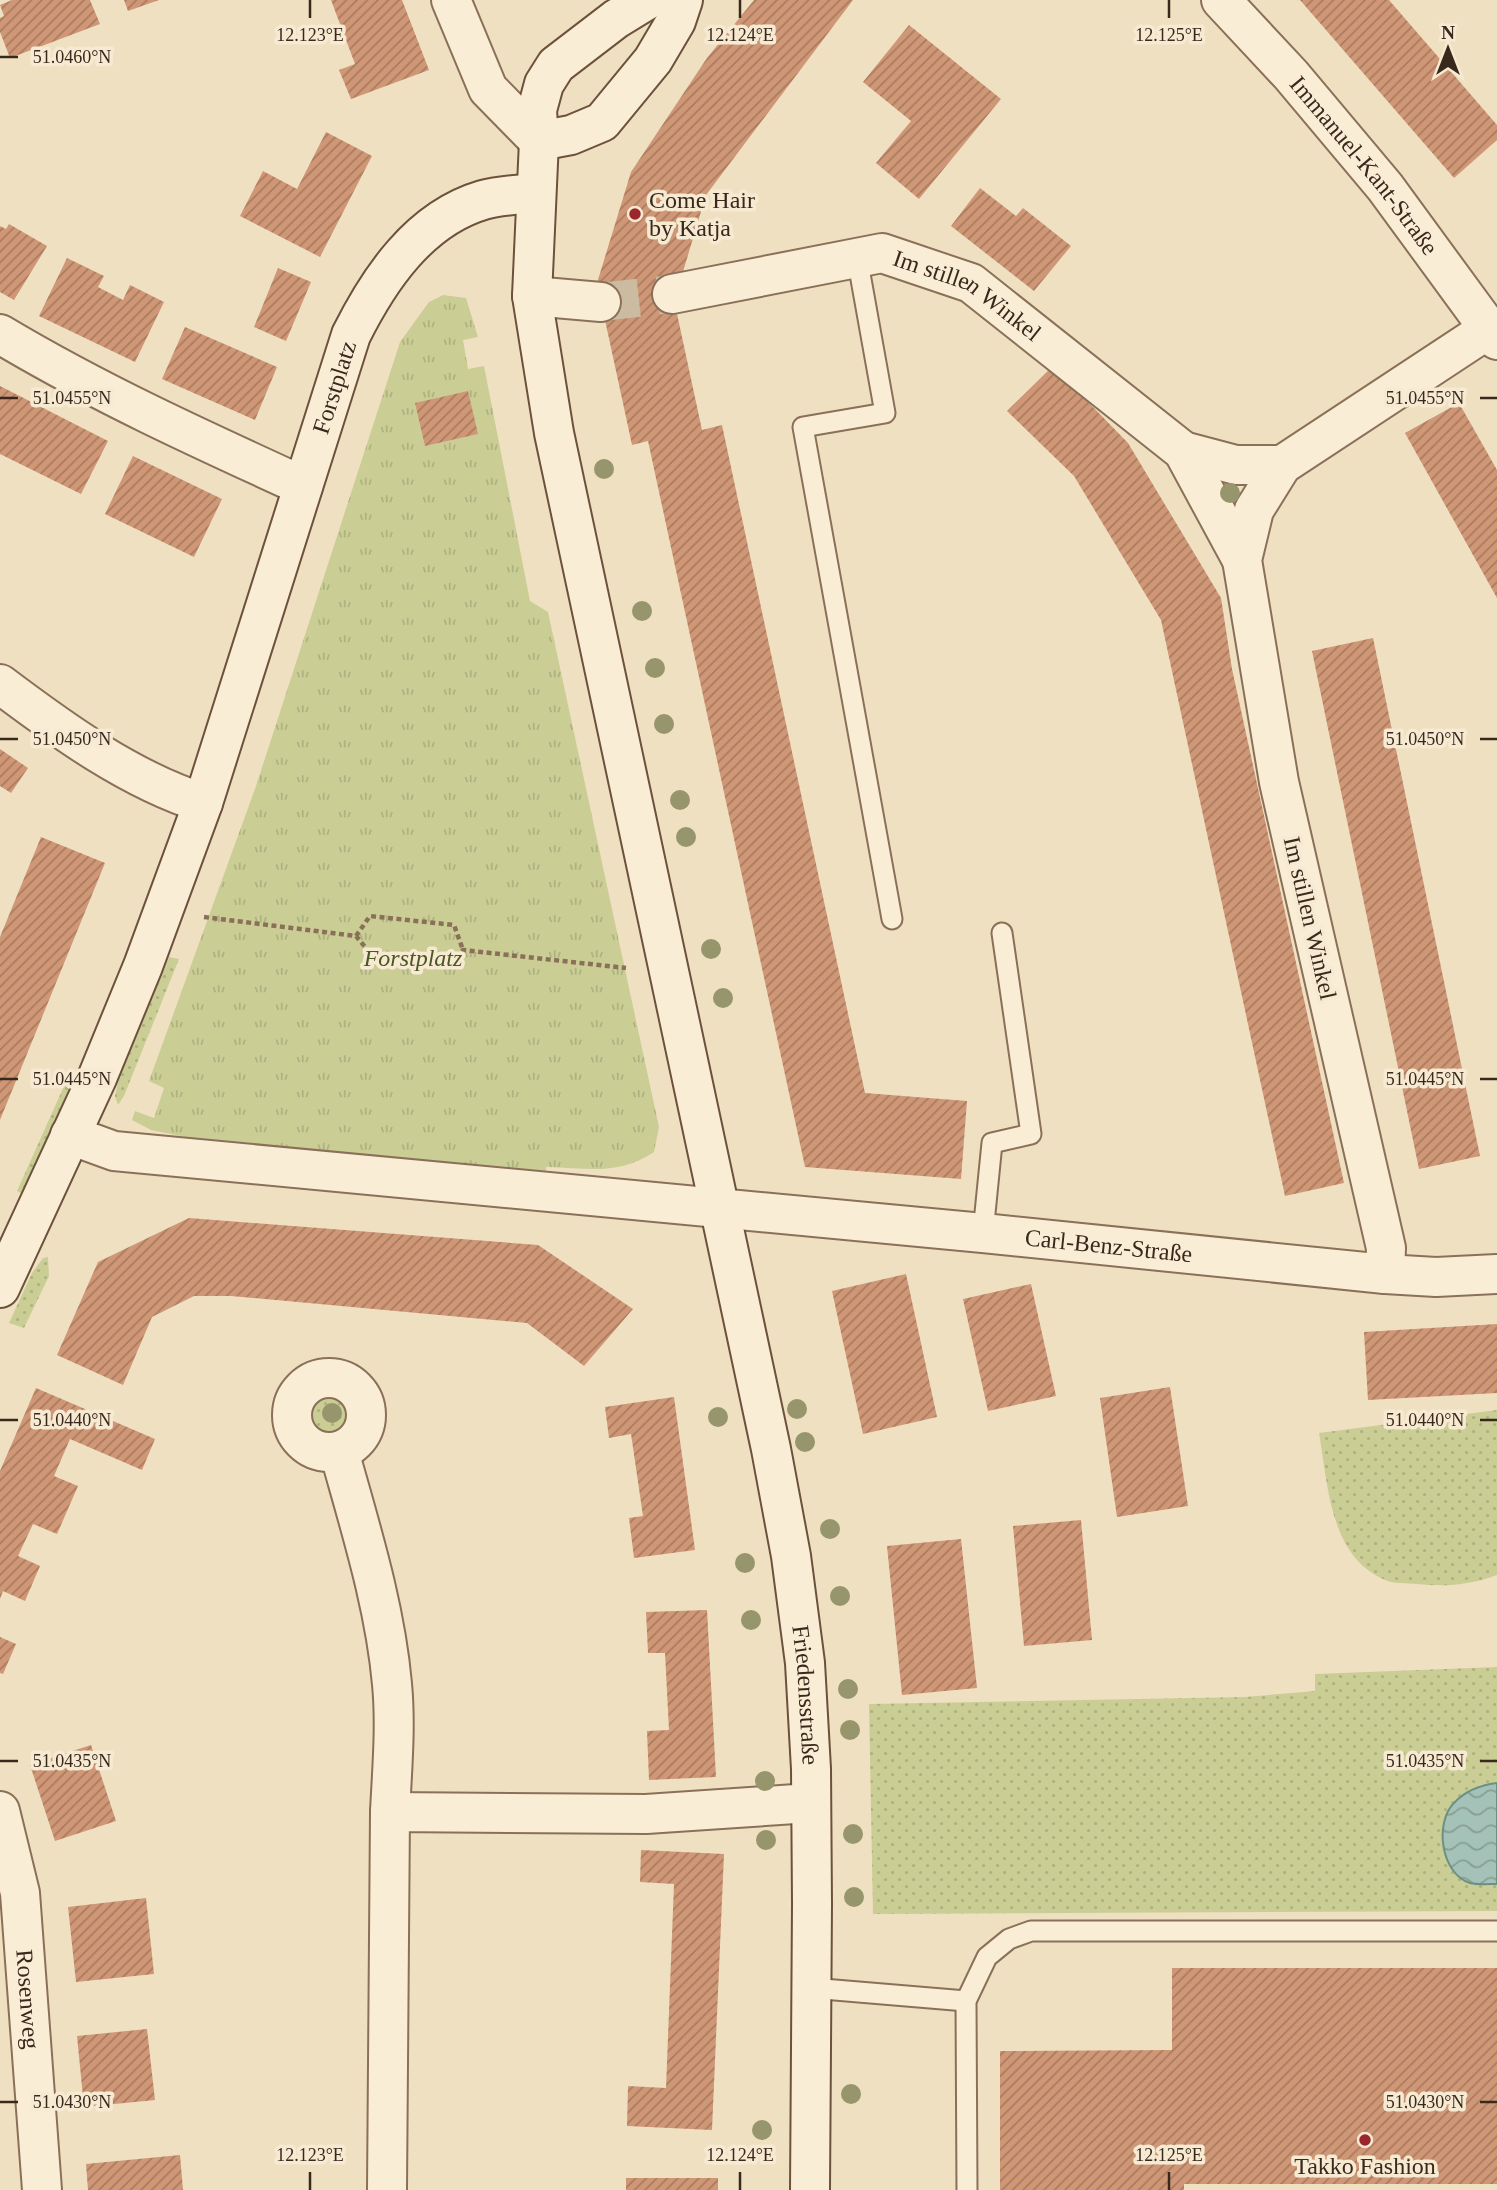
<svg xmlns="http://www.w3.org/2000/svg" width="1497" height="2190" font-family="Georgia,serif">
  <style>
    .grass { fill: url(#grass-dots) }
    .park { fill: url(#park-tufts) }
    .water { fill: url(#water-waves); stroke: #6b9185; stroke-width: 2 }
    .building { fill: url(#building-hatch) }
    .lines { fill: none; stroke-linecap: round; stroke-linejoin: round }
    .street-tunnel { stroke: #cbbba1; stroke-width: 38; stroke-dasharray: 38 19; stroke-linecap: butt }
    .lane-casing { stroke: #8a7058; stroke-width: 23 }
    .street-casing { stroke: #8a7058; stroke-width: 42 }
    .secondary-casing { stroke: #6c513c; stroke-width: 42 }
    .path { stroke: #8a7058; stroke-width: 4.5; stroke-dasharray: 5 3.5; stroke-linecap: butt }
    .lane { stroke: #faedd6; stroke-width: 19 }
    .street { stroke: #faedd6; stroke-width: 38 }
    .secondary { stroke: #faedd6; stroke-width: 38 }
    .tree { fill: #96956b }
    .ticks { fill: none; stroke: #39291d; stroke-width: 2.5 }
    .poi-dot { fill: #9b262d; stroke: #f7ead2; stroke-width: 2.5 }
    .labels { text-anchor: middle; stroke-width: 7; stroke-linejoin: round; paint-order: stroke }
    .street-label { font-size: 24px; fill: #39291d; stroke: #f7ead2 }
    .poi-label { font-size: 24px; fill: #39291d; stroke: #f7ead2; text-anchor: start }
    .park-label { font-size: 24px; font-style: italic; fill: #4c5723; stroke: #f7ead2 }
    .ticks-label { font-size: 18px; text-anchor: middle; fill: #39291d; stroke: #f7ead2; stroke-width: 7; stroke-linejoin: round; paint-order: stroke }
  </style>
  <defs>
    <pattern id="grass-dots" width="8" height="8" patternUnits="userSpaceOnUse" patternTransform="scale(1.75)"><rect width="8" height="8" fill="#cace95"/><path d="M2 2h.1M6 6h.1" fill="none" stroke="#aeb180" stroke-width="1.8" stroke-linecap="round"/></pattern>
    <pattern id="park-tufts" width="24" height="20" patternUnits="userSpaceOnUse" patternTransform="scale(1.75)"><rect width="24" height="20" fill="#cace95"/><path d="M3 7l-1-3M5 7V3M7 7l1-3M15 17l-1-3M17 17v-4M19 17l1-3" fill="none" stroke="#aeb180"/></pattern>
    <pattern id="water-waves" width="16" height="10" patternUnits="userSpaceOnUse" patternTransform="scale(1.75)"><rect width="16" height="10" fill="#a5c2b8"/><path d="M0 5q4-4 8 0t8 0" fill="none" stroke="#879e95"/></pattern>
    <pattern id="building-hatch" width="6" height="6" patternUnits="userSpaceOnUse" patternTransform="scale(1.75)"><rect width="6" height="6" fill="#cf9776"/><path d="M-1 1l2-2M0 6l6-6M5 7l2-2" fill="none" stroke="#a97b60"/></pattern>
  </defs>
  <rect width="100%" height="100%" fill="#f0e0c2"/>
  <g class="grass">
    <polygon points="169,957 179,959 124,1096 118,1105 115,1096 118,1081"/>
    <polygon points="69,1075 75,1077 23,1194 17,1191"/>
    <polygon points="48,1257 49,1276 24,1328 9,1323 32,1273 43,1258"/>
    <circle cx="329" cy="1415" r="29"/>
    <path d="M1497,1410v165c-27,10 -52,12 -80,9 -10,-1 -24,0 -32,-4 -56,-24 -57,-96 -66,-147z"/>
    <polygon points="1497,1667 1497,1783 1480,1785 1444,1849 1469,1883 1497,1884 1497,1911 873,1914 869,1704 1245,1697 1315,1691 1315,1674"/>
  </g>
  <path class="park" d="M443,295l23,3 12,39 -15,3 5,29 16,-3 46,235 18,11 111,515 -5,25c-36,24 -66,16 -108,15v8l-341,-34 -54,-11 -19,-10 3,-9 19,7 10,-30 -15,-7 107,-295 144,-444 29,-40z"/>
  <path class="water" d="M1497,1783v101c-8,0 -20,1 -27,-1 -29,-9 -36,-60 -16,-80 11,-12 27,-18 43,-20z"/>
  <g class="building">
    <polygon points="12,0 90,0 100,24 10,58 0,32 0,18 4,16 0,5"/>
    <polygon points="124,0 159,0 128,11"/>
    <polygon points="331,0 402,0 429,70 351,99 339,70 355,64"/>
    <polygon points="754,0 853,0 706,195 679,285 676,309 702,430 722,425 865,1093 967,1101 961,1179 805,1167 648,441 632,445 597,283 631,172 707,58"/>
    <polygon points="1300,0 1389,0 1497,125 1497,140 1454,178"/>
    <polygon points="909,25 1001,99 919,199 876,163 911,121 863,82"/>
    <polygon points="326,132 372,156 320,257 240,216 263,171 297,189"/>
    <polygon points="980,188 1016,216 1023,208 1071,246 1034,291 951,226"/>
    <polygon points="9,224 47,246 14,300 0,292 0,226 6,229"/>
    <polygon points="67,258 104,276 98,287 123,300 130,285 164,302 135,362 39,316"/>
    <polygon points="278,268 311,282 286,341 254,327"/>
    <polygon points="185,327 277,367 255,420 162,379"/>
    <polygon points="1053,366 1128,443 1221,598 1232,669 1344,1183 1285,1196 1161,620 1074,476 1007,411"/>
    <polygon points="0,386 108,441 81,494 0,454"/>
    <polygon points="468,391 478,434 425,446 415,403"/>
    <polygon points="1459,403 1497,470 1497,598 1405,433"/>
    <polygon points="133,456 222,499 194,557 105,514"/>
    <polygon points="1373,638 1480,1156 1419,1169 1312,651"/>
    <polygon points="0,749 28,768 11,793 0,786"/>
    <polygon points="41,837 105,863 0,1120 0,937"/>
    <polygon points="189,1218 538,1245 633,1309 584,1366 527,1323 231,1296 194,1296 152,1317 123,1385 57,1355 98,1262"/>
    <polygon points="906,1274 937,1417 863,1434 832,1291"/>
    <polygon points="1031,1284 1056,1396 988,1411 963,1299"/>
    <polygon points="1497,1324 1497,1393 1368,1400 1364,1332"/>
    <polygon points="1170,1387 1188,1506 1117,1517 1100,1398"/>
    <polygon points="36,1388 155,1439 142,1470 70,1439 54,1476 78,1486 57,1534 33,1524 18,1556 40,1566 25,1601 3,1591 0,1599 0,1471"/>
    <polygon points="674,1397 695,1550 634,1558 629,1518 643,1516 631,1434 609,1438 605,1407"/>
    <polygon points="1081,1520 1092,1640 1024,1646 1013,1526"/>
    <polygon points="961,1539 977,1688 902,1695 887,1546"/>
    <polygon points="707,1610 716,1777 649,1780 647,1731 669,1730 665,1653 648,1653 646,1612"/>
    <polygon points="0,1637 16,1644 3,1674 0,1673"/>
    <polygon points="91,1745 116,1821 55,1841 30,1765"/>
    <polygon points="641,1850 724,1854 712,2130 627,2126 628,2086 666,2088 674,1884 640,1882"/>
    <polygon points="146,1898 154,1974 76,1982 68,1907"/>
    <polygon points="1172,1968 1497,1968 1497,2184 1184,2184 1184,2190 1000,2190 1000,2051 1172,2050"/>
    <polygon points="147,2029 155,2100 84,2107 77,2036"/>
    <polygon points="180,2155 183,2190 88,2190 86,2164"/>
    <rect x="626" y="2178" width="92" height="12"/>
  </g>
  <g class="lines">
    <polyline class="street-tunnel" points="601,302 672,294"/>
    <g class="lane-casing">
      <g id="lane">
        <polyline points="857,257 885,413 803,427 892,919"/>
        <polyline points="983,1233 992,1143 1031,1134 1002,933"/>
        <polyline points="811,1988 966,2001"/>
        <polyline points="967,2190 966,2001 987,1957 1009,1939 1031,1931 1497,1931"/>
      </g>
    </g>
    <g class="street-casing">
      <g id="street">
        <polyline points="451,0 488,89 539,141"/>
        <path id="s1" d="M1221,0l70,75 94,112 112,153"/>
        <path id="s2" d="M672,294l210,-41 89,30 212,168 59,109"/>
        <polyline points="532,296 601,302"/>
        <path d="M0,334c97,58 200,105 303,152"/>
        <polyline points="1183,451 1236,465 1282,465"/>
        <path d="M0,684c61,46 130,96 203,119"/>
        <path id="s3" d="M70,1135l44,16 869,82 402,41 51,3 61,-3"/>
        <polyline points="1385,1274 1386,1248 1279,782 1242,560 1254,510 1282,465 1490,328"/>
        <circle cx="329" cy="1415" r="37"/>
        <path d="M339,1451c21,76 46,154 53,233 4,42 0,86 -2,128"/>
        <path id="s4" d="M0,1811l20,82 22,297"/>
        <polyline points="387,2190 390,1812 646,1814 810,1803"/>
      </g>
    </g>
    <g class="secondary-casing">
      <g id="secondary">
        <path id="s5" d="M647,0l-31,19 -60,46 -12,19 -7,26 2,31 -7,155 22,137 217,1016 20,107 14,107 6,106 1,135 -2,286"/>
        <polyline points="539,141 571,135 602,122 653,60 676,21 683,0"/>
        <path id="s6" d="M0,1288l97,-210 46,-112 60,-163 148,-468c28,-56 68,-116 132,-135 16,-5 36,-5 53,-7"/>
      </g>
    </g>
    <g class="path">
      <polyline points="204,917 356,936 370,953 445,964 463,950 626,968"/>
      <polyline points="356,936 370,916 454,925 463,950"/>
    </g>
    <use href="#lane" class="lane"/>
    <use href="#street" class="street"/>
    <use href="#secondary" class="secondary"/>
  </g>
  <g class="tree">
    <circle cx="604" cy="469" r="10"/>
    <circle cx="1230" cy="493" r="10"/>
    <circle cx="642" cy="611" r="10"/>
    <circle cx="655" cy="668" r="10"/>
    <circle cx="664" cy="724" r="10"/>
    <circle cx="680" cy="800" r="10"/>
    <circle cx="686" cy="837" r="10"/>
    <circle cx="711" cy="949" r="10"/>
    <circle cx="723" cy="998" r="10"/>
    <circle cx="797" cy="1409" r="10"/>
    <circle cx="332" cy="1413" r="10"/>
    <circle cx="718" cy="1417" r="10"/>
    <circle cx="805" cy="1442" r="10"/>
    <circle cx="830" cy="1529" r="10"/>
    <circle cx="745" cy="1563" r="10"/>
    <circle cx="840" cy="1596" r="10"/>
    <circle cx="751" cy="1620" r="10"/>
    <circle cx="848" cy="1689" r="10"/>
    <circle cx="850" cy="1730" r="10"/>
    <circle cx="765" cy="1781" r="10"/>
    <circle cx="853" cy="1834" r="10"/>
    <circle cx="766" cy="1840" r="10"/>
    <circle cx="854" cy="1897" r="10"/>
    <circle cx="851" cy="2094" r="10"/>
    <circle cx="762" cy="2130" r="10"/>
  </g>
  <path class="ticks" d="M310,0v18M740,0v18M1169,0v18M0,57h18M0,398h18M1480,398h17M0,739h18M1480,739h17M0,1079h18M1480,1079h17M0,1420h18M1480,1420h17M0,1761h18M1480,1761h17M0,2102h18M1480,2102h17M310,2172v18M740,2172v18M1169,2172v18"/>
  <g class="poi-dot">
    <circle cx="635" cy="214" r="7"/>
    <circle cx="1365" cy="2140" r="7"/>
  </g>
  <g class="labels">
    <g class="street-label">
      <text dy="8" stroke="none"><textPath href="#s1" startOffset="219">Immanuel-Kant-Straße</textPath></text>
      <text dy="8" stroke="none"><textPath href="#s2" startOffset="310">Im stillen Winkel</textPath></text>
      <text dy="8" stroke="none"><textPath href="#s6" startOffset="962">Forstplatz</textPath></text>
      <text transform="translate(1310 918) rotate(77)" y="8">Im stillen Winkel</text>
      <text dy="8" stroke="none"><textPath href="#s3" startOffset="1046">Carl-Benz-Straße</textPath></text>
      <text dy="8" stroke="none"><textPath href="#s5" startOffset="1774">Friedensstraße</textPath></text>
      <text dy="8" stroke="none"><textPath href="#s4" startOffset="191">Rosenweg</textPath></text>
    </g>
    <g class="poi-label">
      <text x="649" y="208">Come Hair<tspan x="649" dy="28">by Katja</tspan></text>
      <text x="1365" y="2174" text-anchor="middle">Takko Fashion</text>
    </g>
    <g class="park-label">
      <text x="413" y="966">Forstplatz</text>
    </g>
  </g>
  <g class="ticks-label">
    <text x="310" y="41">12.123°E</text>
    <text x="740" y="41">12.124°E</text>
    <text x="1169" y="41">12.125°E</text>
    <text x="72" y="63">51.0460°N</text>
    <text x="72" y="404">51.0455°N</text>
    <text x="1425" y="404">51.0455°N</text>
    <text x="72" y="745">51.0450°N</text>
    <text x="1425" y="745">51.0450°N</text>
    <text x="72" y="1085">51.0445°N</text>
    <text x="1425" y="1085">51.0445°N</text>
    <text x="72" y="1426">51.0440°N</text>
    <text x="1425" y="1426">51.0440°N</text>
    <text x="72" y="1767">51.0435°N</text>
    <text x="1425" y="1767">51.0435°N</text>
    <text x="72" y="2108">51.0430°N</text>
    <text x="1425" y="2108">51.0430°N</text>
    <text x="310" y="2161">12.123°E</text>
    <text x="740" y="2161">12.124°E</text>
    <text x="1169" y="2161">12.125°E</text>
  </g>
  <g transform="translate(1448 49)" stroke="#f7ead2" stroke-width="5" paint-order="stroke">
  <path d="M0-5L12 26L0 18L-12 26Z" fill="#39291d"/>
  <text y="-10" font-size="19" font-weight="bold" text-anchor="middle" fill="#39291d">N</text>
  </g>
</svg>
